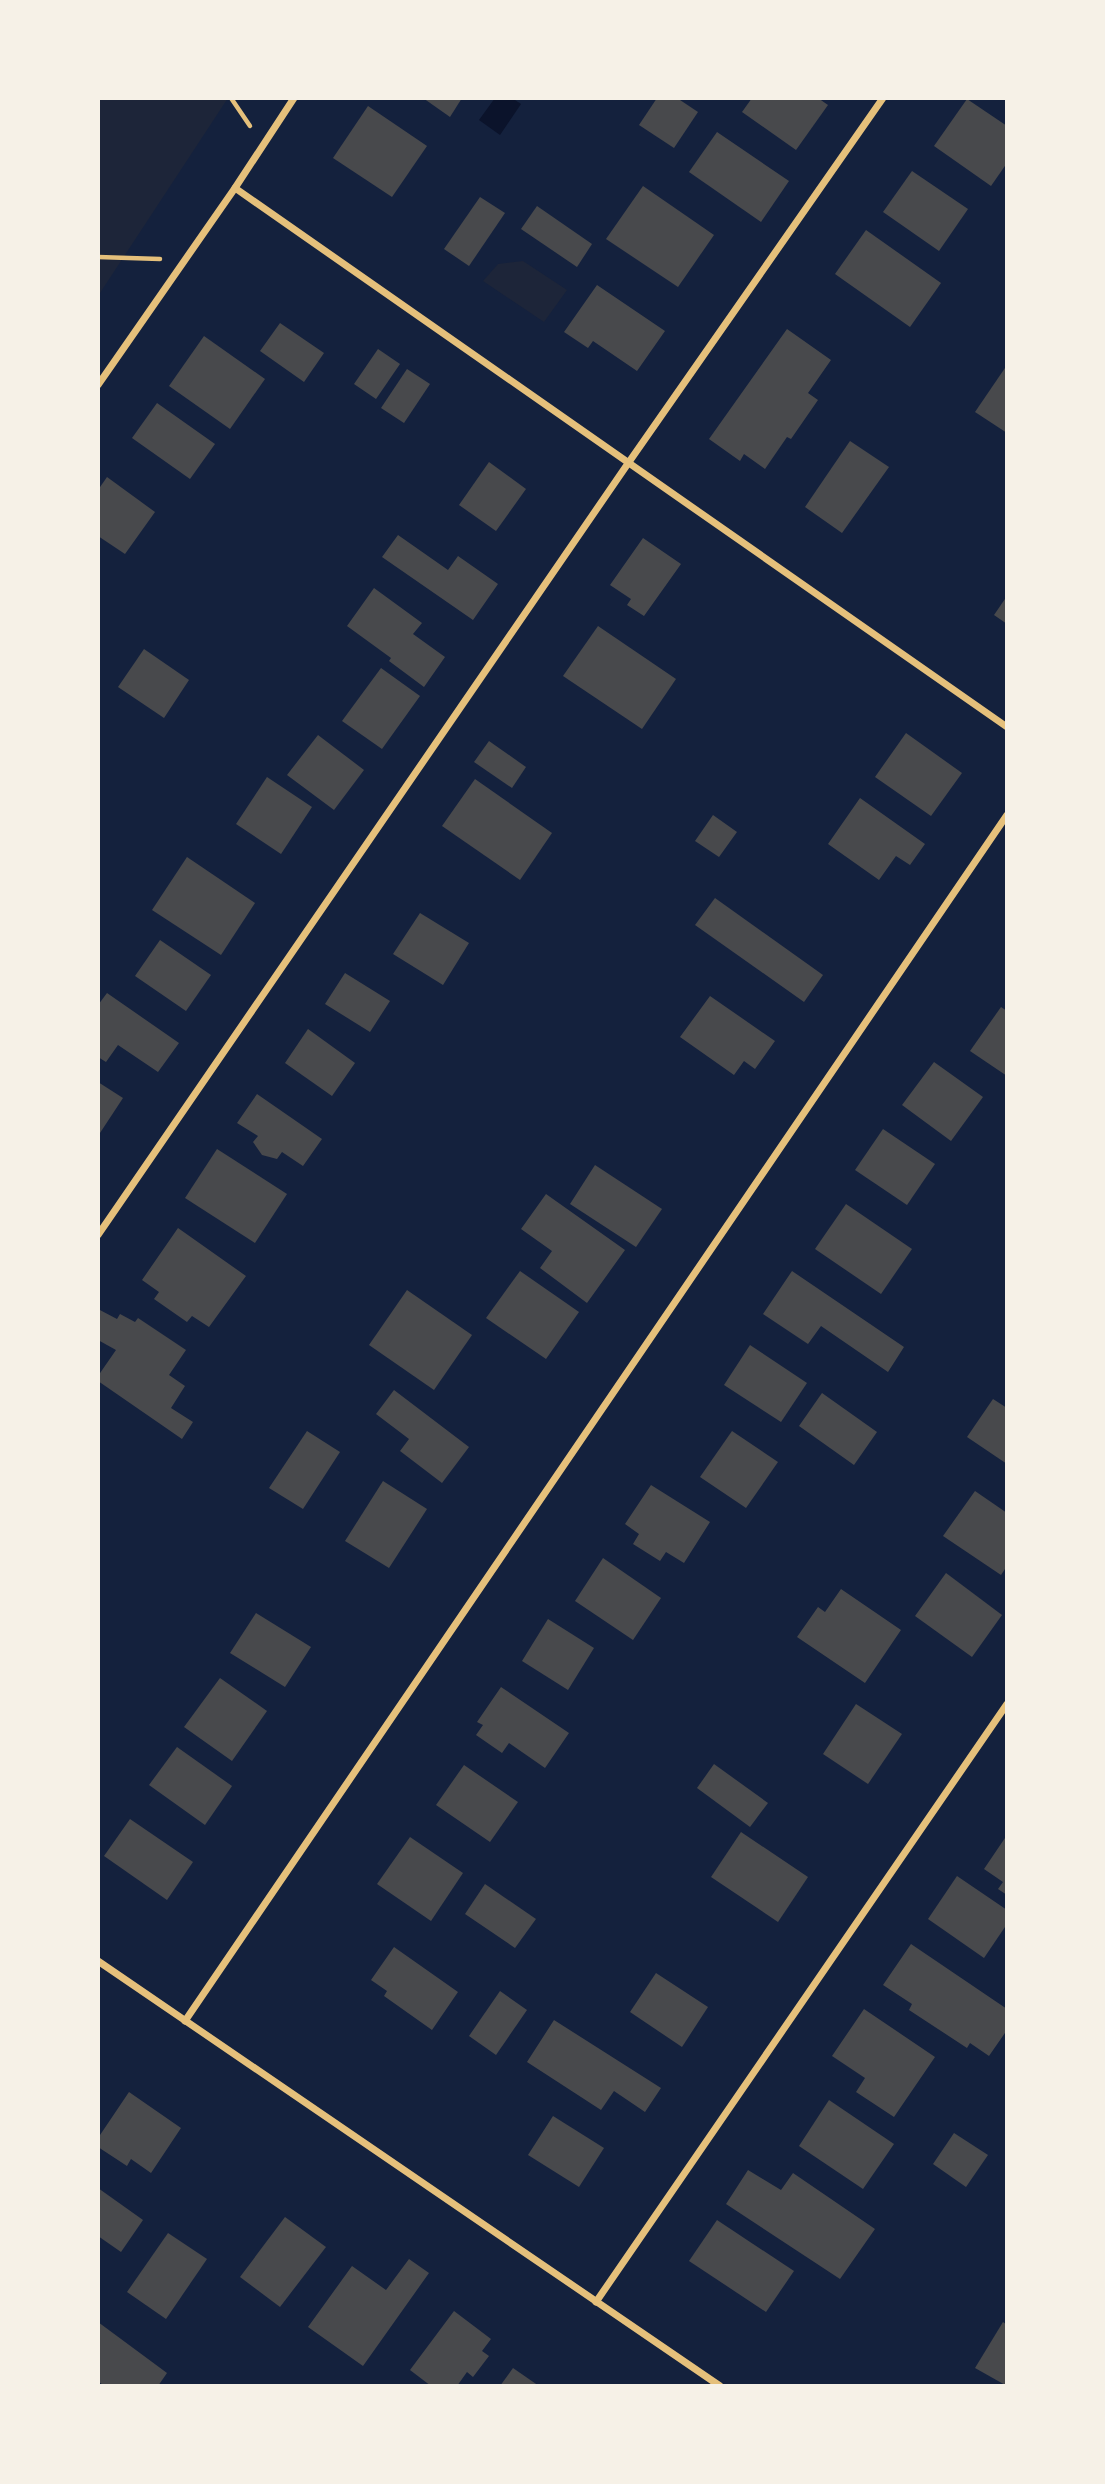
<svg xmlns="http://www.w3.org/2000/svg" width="1105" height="2484" font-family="'Source Serif 4',serif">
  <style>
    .green { fill: #1d2539 }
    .water { fill: #0b132b }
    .building { fill: #48494c }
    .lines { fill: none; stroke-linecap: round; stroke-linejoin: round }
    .path { stroke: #e5c07b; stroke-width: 4.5 }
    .minor { stroke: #e5c07b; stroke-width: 7 }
  </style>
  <rect width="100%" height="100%" fill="#14213d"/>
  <g class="green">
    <polygon points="98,98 228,98 98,296"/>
    <polygon points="523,261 567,290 544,322 483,281 498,264"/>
  </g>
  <polygon class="water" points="495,98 512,98 521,104 500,135 479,120"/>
  <g class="building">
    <polygon points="423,98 462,98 450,117"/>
    <polygon points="657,98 677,98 698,112 674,148 639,125"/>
    <polygon points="752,98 818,98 828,105 796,150 742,112"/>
    <polygon points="967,99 1007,126 1007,163 991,186 934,146"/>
    <polygon points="368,106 427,146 392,197 333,158"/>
    <polygon points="717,132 789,181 761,222 689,172"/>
    <polygon points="912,171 968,209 939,251 883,212"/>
    <polygon points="643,186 714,235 678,287 606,239"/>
    <polygon points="480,197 505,213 469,266 444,249"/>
    <polygon points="537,206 592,244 577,267 521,229"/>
    <polygon points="866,230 941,283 910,327 835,274"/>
    <polygon points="597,285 665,331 637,371 593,341 588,348 564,332"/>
    <polygon points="280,323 324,353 304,382 260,351"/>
    <polygon points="787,329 831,360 808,393 818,400 791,439 787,437 765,469 744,454 740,461 709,439"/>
    <polygon points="204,336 265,379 230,429 169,386"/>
    <polygon points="378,349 400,364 376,399 354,384"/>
    <polygon points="1007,365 1007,433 975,412"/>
    <polygon points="407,369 430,384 404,423 381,408"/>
    <polygon points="157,403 215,444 190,479 132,438"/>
    <polygon points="850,441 889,467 842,533 805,507"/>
    <polygon points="489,462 526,489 496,531 459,505"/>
    <polygon points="107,477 155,512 125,554 98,536 98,490"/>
    <polygon points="398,535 448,570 458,556 498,584 473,620 382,557"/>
    <polygon points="643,538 681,564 644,616 627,605 631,599 610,585"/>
    <polygon points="374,588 422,623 413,634 445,657 424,687 389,661 391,658 347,626"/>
    <polygon points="1007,596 1007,624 994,615"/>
    <polygon points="598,626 676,679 642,729 563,676"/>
    <polygon points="144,649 189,680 164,718 118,687"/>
    <polygon points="381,668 420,696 382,749 342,721"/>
    <polygon points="906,733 962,773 931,816 875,777"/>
    <polygon points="318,735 364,770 334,810 287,775"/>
    <polygon points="489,741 526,767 512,788 474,762"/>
    <polygon points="267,777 312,807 281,854 236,824"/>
    <polygon points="475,779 552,833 520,880 442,826"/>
    <polygon points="860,798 925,844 910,865 896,856 879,880 828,844"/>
    <polygon points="713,815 737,832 719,857 695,841"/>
    <polygon points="187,857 255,903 221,955 152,910"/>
    <polygon points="715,898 823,975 804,1002 695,925"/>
    <polygon points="420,913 469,943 443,985 393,954"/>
    <polygon points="160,940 211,975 186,1011 135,976"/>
    <polygon points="345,973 390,1001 370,1032 325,1004"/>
    <polygon points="107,993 179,1043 158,1072 118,1045 106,1062 98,1057 98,1005"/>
    <polygon points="710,996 775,1041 755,1069 744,1061 734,1075 680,1037"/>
    <polygon points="1001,1007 1007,1011 1007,1076 970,1051"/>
    <polygon points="308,1029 355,1063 332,1096 285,1063"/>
    <polygon points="934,1062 983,1097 951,1141 902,1105"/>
    <polygon points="98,1082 123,1098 98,1136"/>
    <polygon points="257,1094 322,1139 303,1166 282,1152 277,1159 262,1155 253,1142 258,1136 237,1123"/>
    <polygon points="883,1129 935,1164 907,1205 855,1170"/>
    <polygon points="217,1149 287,1194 255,1243 185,1198"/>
    <polygon points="595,1165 662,1209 636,1247 570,1204"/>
    <polygon points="546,1194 625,1250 587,1303 540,1268 552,1251 521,1229"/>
    <polygon points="846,1204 912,1249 881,1294 815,1249"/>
    <polygon points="178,1228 246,1276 209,1327 192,1316 187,1322 154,1299 159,1292 142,1280"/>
    <polygon points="520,1271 579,1312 546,1359 486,1318"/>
    <polygon points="792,1271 904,1347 888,1372 821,1326 808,1344 763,1314"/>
    <polygon points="407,1290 472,1335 434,1390 369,1345"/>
    <polygon points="98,1309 117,1319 120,1314 135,1322 138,1318 186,1350 169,1375 185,1386 171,1408 193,1422 182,1439 98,1381 98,1376 116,1350 98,1340"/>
    <polygon points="750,1345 807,1383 781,1422 724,1385"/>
    <polygon points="394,1390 469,1447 442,1483 400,1451 409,1439 376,1414"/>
    <polygon points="822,1393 877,1432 854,1465 799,1426"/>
    <polygon points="993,1399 1007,1408 1007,1464 967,1437"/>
    <polygon points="307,1431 340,1452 303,1509 269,1488"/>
    <polygon points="732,1431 778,1462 746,1508 700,1477"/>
    <polygon points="383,1481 427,1509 389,1568 345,1541"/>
    <polygon points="651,1485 710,1522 684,1563 666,1552 660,1561 633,1544 639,1534 625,1524"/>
    <polygon points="975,1491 1007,1513 1007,1566 1001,1575 943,1536"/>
    <polygon points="603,1558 661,1598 633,1640 575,1601"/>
    <polygon points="946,1573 1002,1615 972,1657 915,1616"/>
    <polygon points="841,1589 901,1630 865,1683 797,1637 818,1607 825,1612"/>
    <polygon points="256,1613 311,1647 285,1687 230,1653"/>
    <polygon points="548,1619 594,1648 568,1690 522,1661"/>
    <polygon points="220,1678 267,1711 232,1761 184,1727"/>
    <polygon points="501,1687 569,1733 545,1768 509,1743 502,1753 476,1735 483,1725 477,1722"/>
    <polygon points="856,1704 902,1734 868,1784 823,1754"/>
    <polygon points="177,1747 232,1786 205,1825 149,1785"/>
    <polygon points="714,1764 768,1803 750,1827 697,1788"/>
    <polygon points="464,1765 518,1802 490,1842 436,1805"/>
    <polygon points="130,1819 193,1862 167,1900 104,1856"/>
    <polygon points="741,1832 808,1877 778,1922 711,1877"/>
    <polygon points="1007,1835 1007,1895 998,1889 1003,1882 984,1869"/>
    <polygon points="410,1837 463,1873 431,1921 377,1884"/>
    <polygon points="957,1876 1007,1910 1007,1924 984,1958 928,1919"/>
    <polygon points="485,1884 536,1919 515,1948 465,1914"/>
    <polygon points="911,1944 1007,2009 1007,2030 989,2056 970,2043 967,2048 909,2010 912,2004 883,1985"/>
    <polygon points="394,1947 458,1992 432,2030 384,1996 387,1991 371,1980"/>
    <polygon points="656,1973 708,2007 682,2047 630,2012"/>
    <polygon points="500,1991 527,2010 496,2055 469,2036"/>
    <polygon points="864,2009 935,2057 894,2117 856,2092 865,2078 832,2056"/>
    <polygon points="554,2020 661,2088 645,2112 614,2091 601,2110 527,2062"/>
    <polygon points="129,2092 181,2128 151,2173 131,2159 127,2166 98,2147 98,2138"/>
    <polygon points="829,2100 894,2144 863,2189 799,2146"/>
    <polygon points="553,2116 604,2148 579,2187 528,2155"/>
    <polygon points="954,2133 988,2155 966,2187 933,2164"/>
    <polygon points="748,2170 781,2190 793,2173 875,2229 840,2279 726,2204"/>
    <polygon points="98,2188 143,2220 121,2252 98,2236"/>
    <polygon points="285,2217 326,2247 280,2307 240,2277"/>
    <polygon points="717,2220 794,2271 766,2312 689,2261"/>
    <polygon points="168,2233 207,2259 166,2319 127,2292"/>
    <polygon points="409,2259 429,2273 363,2366 308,2327 352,2266 386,2290"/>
    <polygon points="454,2311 491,2339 482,2351 489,2356 473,2377 467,2372 457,2386 431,2386 410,2370"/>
    <polygon points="98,2322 167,2373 158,2386 104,2386 98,2381"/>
    <polygon points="1003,2322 1007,2325 1007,2386 975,2368"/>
    <polygon points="513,2368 539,2386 500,2386"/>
  </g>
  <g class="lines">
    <g class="path">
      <polyline points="231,98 250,126"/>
      <polyline points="98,257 160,259"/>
    </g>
    <g class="minor">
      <polyline points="235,188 1007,727"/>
      <polyline points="98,385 235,188 294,98"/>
      <polyline points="98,1235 629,462 883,98"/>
      <polyline points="98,1961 720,2386"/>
      <polyline points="185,2021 1007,815"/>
      <polyline points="596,2302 1007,1704"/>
    </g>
  </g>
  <rect width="1105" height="2484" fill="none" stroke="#f6f1e7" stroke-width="200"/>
</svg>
